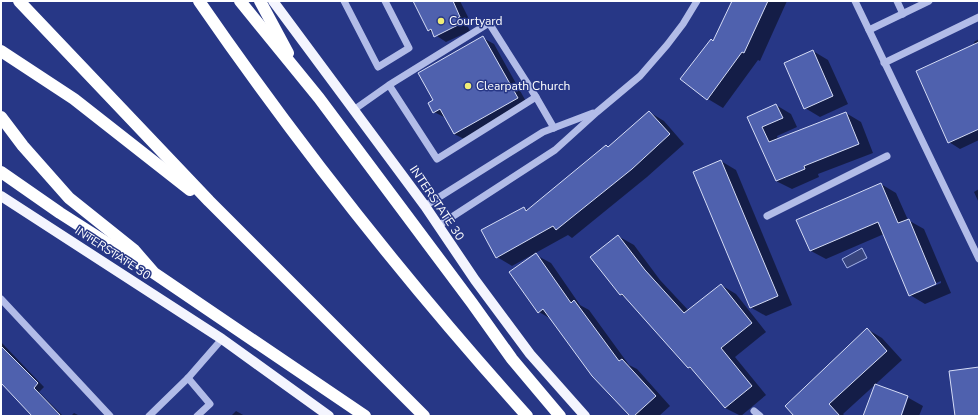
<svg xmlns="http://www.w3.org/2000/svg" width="980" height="417" font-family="'Nunito Sans',sans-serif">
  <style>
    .water { fill: #38457f; stroke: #a6b4e9 }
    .shadow { fill: #0007; fill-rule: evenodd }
    .building { fill: #4f61ae; stroke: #d5dcf6 }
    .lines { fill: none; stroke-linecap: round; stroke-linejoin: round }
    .minor { stroke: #b2bce8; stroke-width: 7 }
    .major { stroke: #f4f5fe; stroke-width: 10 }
    .highway { stroke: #fff; stroke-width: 12 }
    .poi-dot { fill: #f1ed77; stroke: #273786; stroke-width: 1.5 }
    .labels { text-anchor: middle; stroke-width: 3; stroke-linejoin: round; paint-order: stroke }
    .poi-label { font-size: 12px; fill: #fff; stroke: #273786; text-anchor: start }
    .street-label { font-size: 12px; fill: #fff; stroke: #273786 }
  </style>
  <rect width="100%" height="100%" fill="#273786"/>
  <polygon class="water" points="862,248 867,258 847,268 842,259"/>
  <g class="shadow">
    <polygon points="414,1 460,1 471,23 467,25 470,31 446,42 428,30"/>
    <polygon points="733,1 787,1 760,61 758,60 723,108 708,99 714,42"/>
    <polygon points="483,38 494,44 528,105 466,140 454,134 446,118 434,112"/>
    <polygon points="979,39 979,140 960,149 949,142 975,45 974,42"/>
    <polygon points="813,51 828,60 848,104 820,117 805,108"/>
    <polygon points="776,105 791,114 797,127 777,136 778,139 846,113 861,122 873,153 818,174 819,177 792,189 776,181 748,117"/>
    <polygon points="649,112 664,121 684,144 647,177 572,238 568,235 512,266 497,257 524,208 528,210 606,146 609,148"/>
    <polygon points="721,161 736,170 792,305 766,316 750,307"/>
    <path d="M881,184l15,9 12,27 16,9 27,64 -26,11 -15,-9 -26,-61 -58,25 -15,-8zM941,281v2l-23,10v-2z"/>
    <polygon points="979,189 979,203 974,192"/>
    <polygon points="618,236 634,245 660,280 689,311 721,285 736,294 766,332 735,357 766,395 741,416 725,408 695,371 689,368 626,298 621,295 592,257"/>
    <polygon points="534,254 551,263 580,305 589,310 629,365 637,369 670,406 659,416 631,416 553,320 539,312"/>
    <polygon points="867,329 882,338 902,360 843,414 845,416 795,416"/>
    <polygon points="1,342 44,387 39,392 63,416 34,416 1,378"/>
    <polygon points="907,397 923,406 919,416 902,416 908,398 906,398 900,416 864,416"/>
    <polygon points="236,411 245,416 231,416"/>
    <polygon points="74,413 80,416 71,416"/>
  </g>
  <g class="building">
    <polygon points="413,1 453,1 460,17 457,18 460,24 434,37 431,29 428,31"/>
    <polygon points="732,1 768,1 744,53 742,52 707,100 680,79 711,39 713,41"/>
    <polygon points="483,36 518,98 454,134 440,109 433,113 428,103 433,100 418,73"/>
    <polygon points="979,42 979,129 948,143 916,71"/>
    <polygon points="813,50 833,96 804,109 784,63"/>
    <polygon points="776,104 783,118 762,127 769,142 846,112 859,144 804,166 805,169 776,181 747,117"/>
    <polygon points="649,111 670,134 632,169 556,230 553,226 496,258 481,230 524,207 526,211 606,145 608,147"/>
    <polygon points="721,160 778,296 750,308 693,172"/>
    <polygon points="881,183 898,223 909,219 936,284 909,296 878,222 810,251 796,220"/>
    <polygon points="618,235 645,270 684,313 721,284 752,323 721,348 752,386 725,408 690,367 688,368 622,294 620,295 590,257"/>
    <polygon points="536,253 571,303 574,300 619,361 622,359 656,396 634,416 630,416 592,376 543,309 538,313 509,272"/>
    <polygon points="867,328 887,351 829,404 840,416 794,416 785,406"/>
    <polygon points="1,346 38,383 34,388 61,416 32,416 1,383"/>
    <polygon points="979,367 979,416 955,416 949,371"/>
    <polygon points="875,384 908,396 901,416 863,416"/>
  </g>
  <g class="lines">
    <g class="minor">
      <polyline points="344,1 378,67 409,48 385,1"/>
      <polyline points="855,1 979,259"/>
      <polyline points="897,1 903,14"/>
      <polyline points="869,30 929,1"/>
      <polyline points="884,63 979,17"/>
      <polyline points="536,97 554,128"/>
      <polyline points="355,109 389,85 489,23 536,97 437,159 389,85"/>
      <polyline points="425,206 543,132 593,113"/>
      <polyline points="767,216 887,156"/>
      <polyline points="438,226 555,150 597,112 640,76 667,45 683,24 697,1"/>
      <polyline points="1,299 110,416"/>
      <polyline points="188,378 210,404 197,416"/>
      <polyline points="754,411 760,416"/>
      <polyline points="149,416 188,378 222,339"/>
    </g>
    <g class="major">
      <polyline points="273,1 425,206 475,280 530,354 585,416"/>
      <polyline points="1,196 222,339 329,416"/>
    </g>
    <g class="highway">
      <polyline points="19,1 209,201 424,416"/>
      <path d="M199,1c100,145 210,284 328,415"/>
      <polyline points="240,1 319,98 472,303 512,359 560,416"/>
      <polyline points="260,1 288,53"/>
      <polyline points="1,51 74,99 190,190"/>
      <polyline points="1,117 23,146 69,198 134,250 154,273 365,416"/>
      <polyline points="1,172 60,213 143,266"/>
    </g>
  </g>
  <g class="poi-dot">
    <circle cx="441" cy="21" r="4"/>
    <circle cx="468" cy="86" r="4"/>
  </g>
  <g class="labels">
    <g class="poi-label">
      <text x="449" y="25">Courtyard</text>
      <text x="476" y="90">Clearpath Church</text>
    </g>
    <g class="street-label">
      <text transform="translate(437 203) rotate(56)" y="4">INTERSTATE 30</text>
      <text transform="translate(113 253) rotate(33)" y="4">INTERSTATE 30</text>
    </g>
  </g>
  <rect width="980" height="417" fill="none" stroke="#ffffff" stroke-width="4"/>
</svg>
